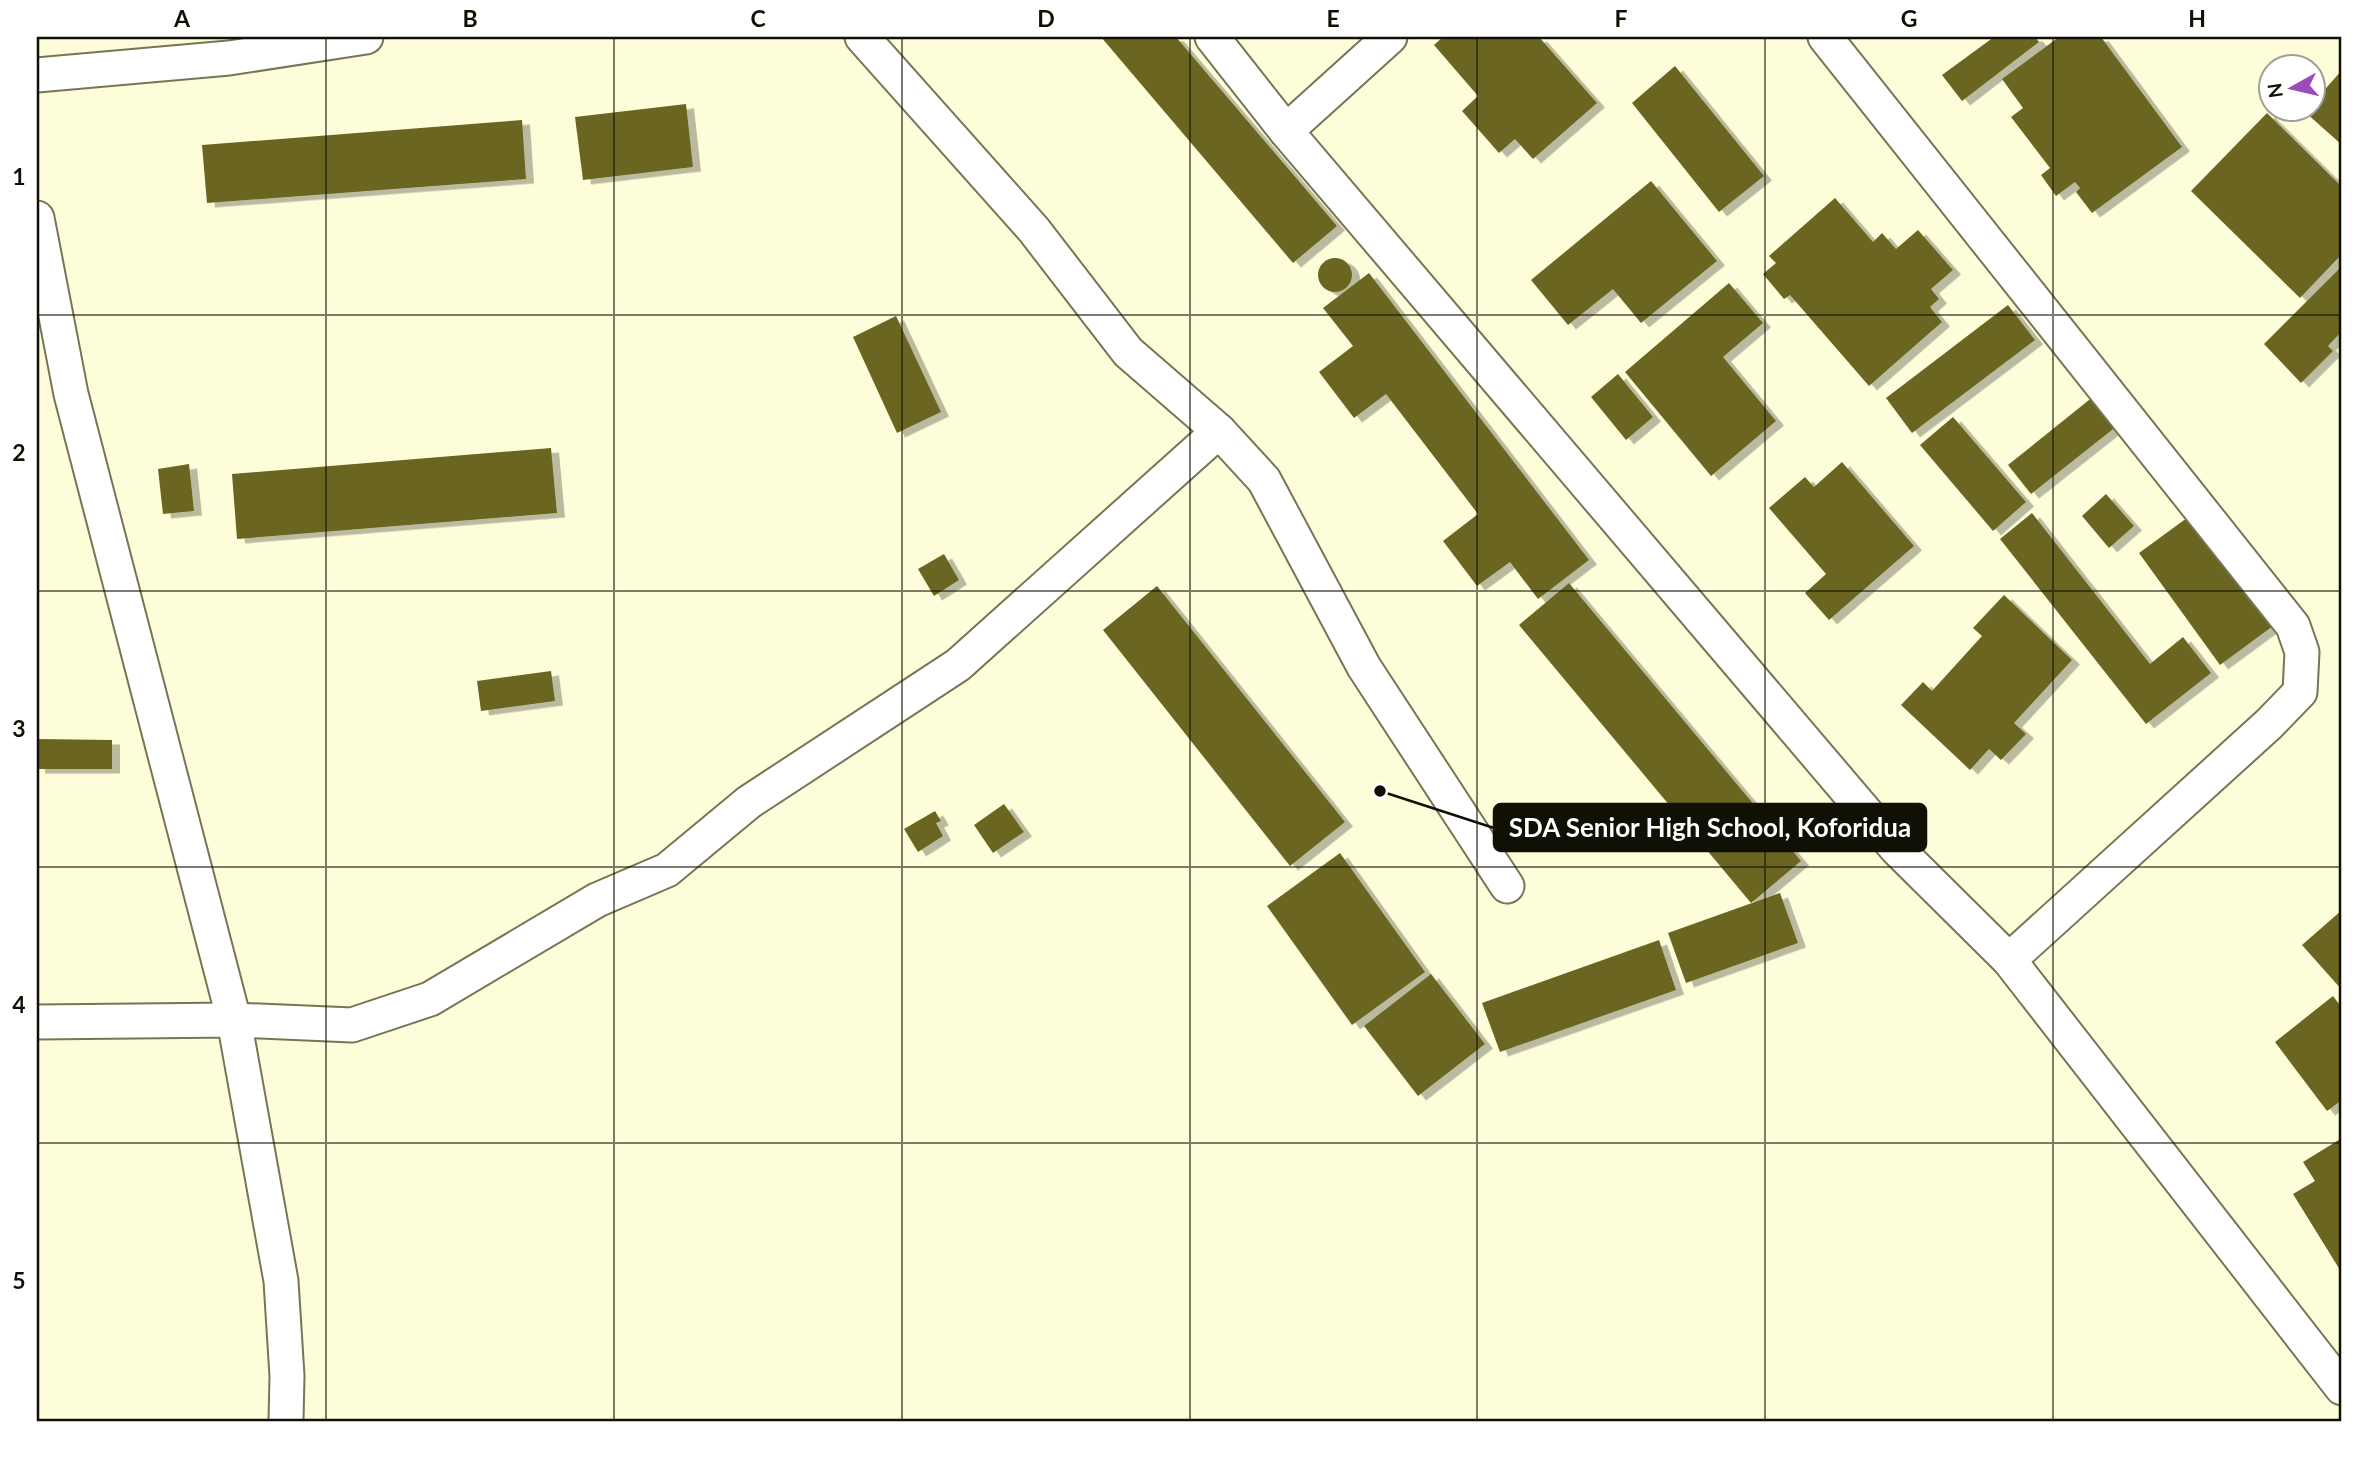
<svg xmlns="http://www.w3.org/2000/svg" width="2379" height="1458" font-family="Lato,sans-serif">
  <style>
    .building { fill: #6a6620; filter: url(#shadow) }
    .lines { fill: none; stroke-linecap: round; stroke-linejoin: round }
    .street-casing { stroke: #767555; stroke-width: 37 }
    .street { stroke: #fff; stroke-width: 33 }
    .grid { fill: none; stroke: #101004; stroke-width: 2; stroke-opacity: 0.55 }
    .leader { fill: none; stroke: #101004; stroke-width: 2.5 }
    .callout-dot { fill: #101004; stroke: #fff; stroke-width: 2.5 }
    .callout { fill: #101004; stroke: #101004; stroke-width: 2.5 }
    .callout-label { font-size: 26px; text-anchor: middle; font-weight: bold; fill: #fff }
    .neatline { fill: none; stroke: #101004; stroke-width: 2.5 }
    .grid-label { font-size: 23px; text-anchor: middle; font-weight: bold; fill: #101004 }
  </style>
  <defs>
    <filter id="shadow"><feDropShadow dx="8" dy="4.5" stdDeviation="0" flood-color="#0004"/></filter>
  </defs>
  <rect width="100%" height="100%" fill="#fefdda"/>
  <g class="building">
    <polygon points="1101,37 1176,37 1337,226 1293,263"/>
    <polygon points="1443,37 1532,37 1534,39 1539,37 1597,103 1533,159 1515,139 1499,153 1462,111 1478,96 1434,45"/>
    <polygon points="1994,37 2035,37 2039,42 1962,101 1942,75"/>
    <polygon points="2059,37 2101,37 2182,147 2092,213 2076,192 2080,188 2075,182 2056,196 2041,175 2050,168 2011,117 2023,108 2002,79"/>
    <polygon points="1675,66 1764,176 1719,212 1632,103"/>
    <polygon points="2342,70 2342,145 2305,112 2312,108 2312,104"/>
    <polygon points="686,104 693,167 583,180 575,117"/>
    <polygon points="2267,113 2342,187 2342,254 2300,298 2191,191"/>
    <polygon points="522,120 526,179 207,203 202,145"/>
    <polygon points="1651,181 1717,261 1641,323 1613,289 1568,325 1531,280"/>
    <polygon points="1835,198 1873,242 1882,233 1896,249 1918,230 1953,270 1931,289 1939,299 1930,307 1942,322 1869,386 1790,295 1784,299 1763,274 1776,263 1769,256"/>
    <circle cx="1335" cy="275" r="17"/>
    <polygon points="2342,266 2342,331 2328,346 2333,351 2301,383 2264,344"/>
    <polygon points="1369,273 1589,560 1538,599 1510,562 1477,586 1443,541 1478,514 1386,394 1354,418 1319,372 1353,346 1323,308"/>
    <polygon points="1729,283 1763,323 1723,357 1776,421 1711,476 1625,372"/>
    <polygon points="2008,305 2035,340 1912,433 1886,398"/>
    <polygon points="896,316 941,412 897,433 853,337"/>
    <polygon points="1618,374 1653,417 1626,440 1591,397"/>
    <polygon points="2094,396 2117,426 2031,494 2008,465"/>
    <polygon points="1953,417 2026,502 1993,531 1920,445"/>
    <polygon points="551,448 557,513 237,539 232,474"/>
    <polygon points="1842,462 1914,546 1829,620 1805,593 1826,574 1769,508 1805,477 1814,487"/>
    <polygon points="189,464 194,511 163,514 158,469"/>
    <polygon points="2106,494 2134,526 2109,548 2082,516"/>
    <polygon points="2032,513 2150,664 2183,637 2211,673 2146,724 2000,539"/>
    <polygon points="2191,515 2273,626 2220,665 2139,553"/>
    <polygon points="944,554 959,580 934,596 918,569"/>
    <polygon points="1569,583 1801,861 1751,903 1519,625"/>
    <polygon points="1157,586 1345,822 1290,866 1103,630"/>
    <polygon points="2004,595 2072,660 2014,723 2026,734 2001,760 1989,749 1970,770 1901,705 1923,682 1932,691 1982,636 1973,628"/>
    <polygon points="551,671 555,701 481,711 477,681"/>
    <polygon points="37,739 112,740 112,769 37,769"/>
    <polygon points="1004,804 1024,832 993,853 974,825"/>
    <polygon points="935,811 941,821 936,823 943,836 918,852 904,829"/>
    <polygon points="1340,853 1425,972 1352,1025 1267,906"/>
    <polygon points="1780,893 1798,943 1686,983 1668,933"/>
    <polygon points="2342,910 2342,990 2302,945"/>
    <polygon points="1659,940 1676,990 1500,1052 1482,1003"/>
    <polygon points="1431,974 1485,1044 1418,1096 1364,1026"/>
    <polygon points="2333,996 2342,1008 2342,1100 2327,1111 2275,1042"/>
    <polygon points="2342,1138 2342,1268 2340,1270 2293,1194 2315,1181 2303,1162"/>
  </g>
  <g class="lines">
    <g class="street-casing">
      <g id="street">
        <polyline points="862,37 1034,230 1128,352 1219,431 1264,480 1364,667 1507,886"/>
        <polyline points="1212,37 1286,131 1896,848 2009,960 2342,1388"/>
        <polyline points="1825,37 2293,626 2302,652 2300,692 2269,724 2009,960"/>
        <polyline points="37,75 229,58 366,37"/>
        <polyline points="1286,131 1390,37"/>
        <polyline points="37,218 71,394 234,1020 281,1281 287,1376 286,1421"/>
        <polyline points="37,1022 234,1020 352,1025 430,999 597,900 667,870 749,802 958,665 1219,431"/>
      </g>
    </g>
    <use href="#street" class="street"/>
  </g>
  <path class="grid" d="M326,37v1384M614,37v1384M902,37v1384M1190,37v1384M1477,37v1384M1765,37v1384M2053,37v1384M37,315h2305M37,591h2305M37,867h2305M37,1143h2305"/>
  <path class="leader" d="M1380 791L1494 828"/>
  <circle class="callout-dot" cx="1380" cy="791" r="7"/>
  <rect class="callout" x="1494" y="804" width="432" height="47" rx="7"/>
  <g class="callout-label">
    <text x="1710" y="837">SDA Senior High School, Koforidua</text>
  </g>
  <rect width="2379" height="1458" fill="none" stroke="#ffffff" stroke-width="77"/>
  <g transform="translate(2292 88) rotate(262)"><circle r="33" fill="#ffffff" stroke="#9f9f9b" stroke-width="2"/>
  <path d="M0-5L12 26L0 18L-12 26Z" fill="#9d4bbb"/>
  <text y="-10" font-size="19" font-weight="bold" text-anchor="middle" fill="#101004">N</text>
  </g>
  <rect x="38" y="38" width="2302" height="1382" class="neatline"/>
  <g class="grid-label">
    <text x="182" y="27">A</text>
    <text x="470" y="27">B</text>
    <text x="758" y="27">C</text>
    <text x="1046" y="27">D</text>
    <text x="1333" y="27">E</text>
    <text x="1621" y="27">F</text>
    <text x="1909" y="27">G</text>
    <text x="2197" y="27">H</text>
    <text x="19" y="185">1</text>
    <text x="19" y="461">2</text>
    <text x="19" y="737">3</text>
    <text x="19" y="1013">4</text>
    <text x="19" y="1289">5</text>
  </g>
</svg>
